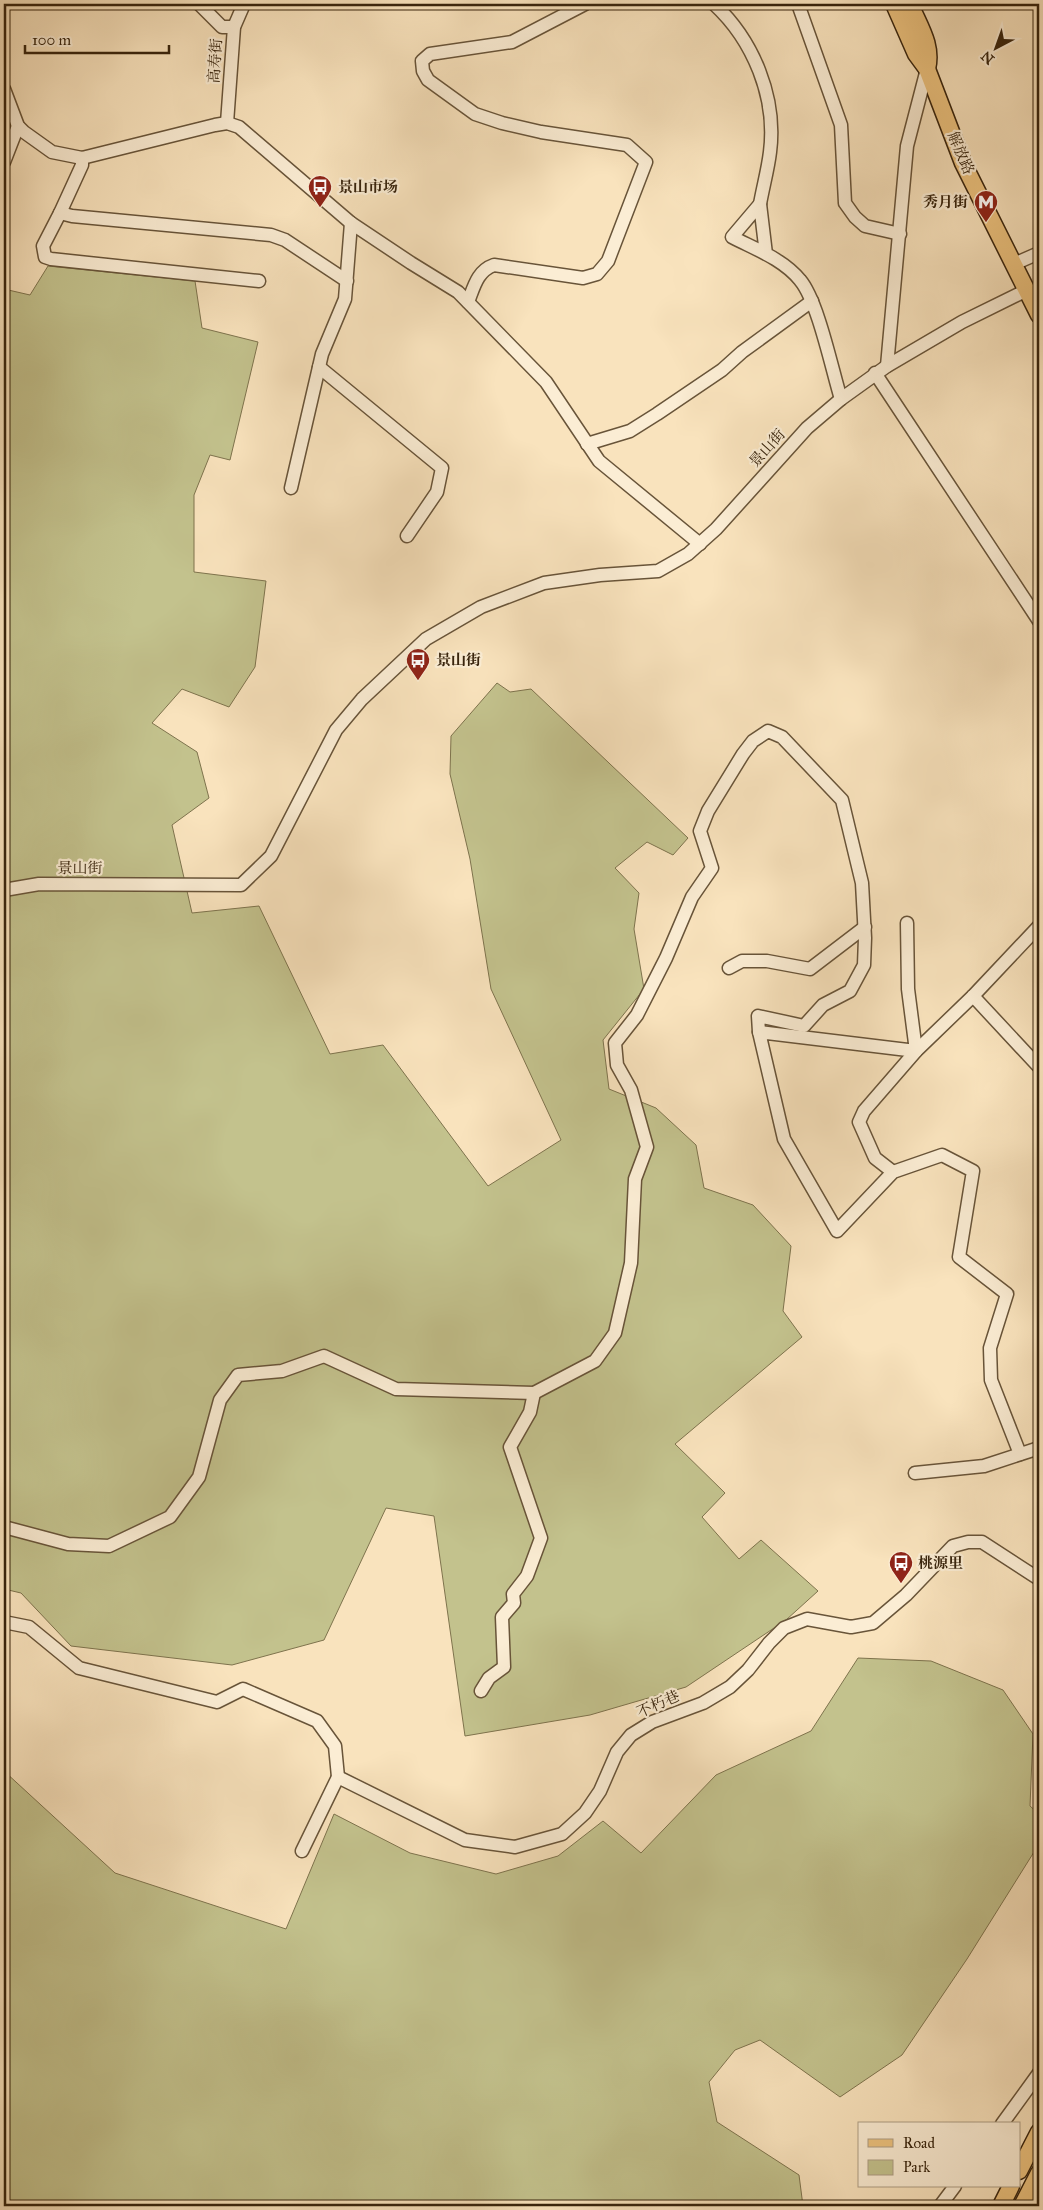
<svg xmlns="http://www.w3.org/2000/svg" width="1043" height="2210" font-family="'IM FELL Great Primer','Noto Serif SC',serif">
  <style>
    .green { fill: #c3c28d; stroke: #7e734d }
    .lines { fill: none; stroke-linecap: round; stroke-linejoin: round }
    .minor-casing { stroke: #685439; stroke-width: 15 }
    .major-casing { stroke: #38240d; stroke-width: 19 }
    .minor { stroke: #fbedd4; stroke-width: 12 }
    .major { stroke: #ecc27e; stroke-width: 16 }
    .labels { text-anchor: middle; stroke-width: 4.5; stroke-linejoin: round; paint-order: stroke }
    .street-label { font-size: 15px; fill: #38240d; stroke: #fbedd4 }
    .poi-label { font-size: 15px; font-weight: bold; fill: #38240d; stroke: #fbedd4; text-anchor: start }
  </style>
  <rect width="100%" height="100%" fill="#f9e3bd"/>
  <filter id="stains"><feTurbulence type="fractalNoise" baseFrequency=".004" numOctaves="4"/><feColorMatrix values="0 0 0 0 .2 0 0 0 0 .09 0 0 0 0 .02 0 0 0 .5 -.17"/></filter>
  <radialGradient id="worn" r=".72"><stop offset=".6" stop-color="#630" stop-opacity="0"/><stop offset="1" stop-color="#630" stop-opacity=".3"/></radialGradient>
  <g class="green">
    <polygon points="48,266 195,281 202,328 258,342 230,460 210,455 194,495 194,572 266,581 255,667 229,707 182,689 152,723 197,752 209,798 172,825 192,913 259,906 330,1054 383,1045 488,1186 561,1140 491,989 470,859 450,774 451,736 497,683 510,692 531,689 688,838 673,855 647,842 615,868 639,893 634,929 644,989 603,1040 609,1089 656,1108 696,1145 704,1188 753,1205 791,1246 783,1311 802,1337 675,1444 725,1493 702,1517 739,1559 761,1540 818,1591 786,1620 686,1687 590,1715 465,1736 434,1516 386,1508 324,1640 232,1665 71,1646 21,1593 4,1589 4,289 30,295"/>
    <polygon points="858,1658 931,1661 1003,1690 1033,1734 1030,1806 1039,1814 1039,1844 967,1959 902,2055 840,2097 760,2040 735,2050 709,2082 717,2122 799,2175 803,2206 4,2206 4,1771 115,1873 286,1929 334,1814 410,1853 496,1874 558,1856 603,1821 641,1853 716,1775 811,1731"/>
  </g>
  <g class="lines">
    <g class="minor-casing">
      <g id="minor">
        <polyline points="199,4 222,27 234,27"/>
        <path d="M714,4c39,36 63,93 56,148 -2,17 -7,35 -10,52"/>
        <polyline points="798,4 841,125 845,203 855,217 865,226 900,234"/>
        <polyline points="4,89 18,126 24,132 52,152 82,158 215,125 227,123 239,127 351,223 411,263 458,292 546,382 599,461 700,544"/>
        <polyline points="227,123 234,27 244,4"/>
        <polyline points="82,158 82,165 60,213 43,246 45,257 51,259 259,281"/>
        <polyline points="4,162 18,126"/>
        <polyline points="60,213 72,216 271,235 285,240 347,281"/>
        <path d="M766,254l-6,-50 -28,33c23,12 51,22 68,43 18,21 32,90 41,119"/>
        <polyline points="1014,264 1039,253"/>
        <path d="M468,302c6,-15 9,-31 26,-37l89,13 14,-4 11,-13 38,-99 -19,-17 -86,-13 -39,-9 -27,-9 -47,-34 -5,-9 -1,-10 8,-7 82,-12 73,-38"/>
        <polyline points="887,366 907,146 927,69"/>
        <polyline points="319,367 442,468 437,492 407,536"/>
        <polyline points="875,373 1039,621"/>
        <polyline points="587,444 630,431 657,414 722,370 742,352 812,301"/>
        <polyline points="291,488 322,354 345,299 351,223"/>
        <polyline points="4,890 39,884 241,885 271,856 336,730 362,699 426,639 481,607 544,583 600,575 658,571 688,554 716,529 807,428 841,399 887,366 962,322 1027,290"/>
        <polyline points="907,923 908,989 916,1051 759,1032 784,1139 837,1231 893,1172 942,1155 973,1171 959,1257 1007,1294 990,1348 991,1380 1020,1454"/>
        <polyline points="729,968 742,961 767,961 810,969 865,927"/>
        <polyline points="973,996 1039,1067"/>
        <polyline points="893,1172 875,1158 859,1122 864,1111 916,1051 973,996 1039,926"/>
        <polyline points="915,1473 984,1466 1039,1448"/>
        <polyline points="4,1527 68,1544 109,1546 170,1517 199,1477 220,1400 238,1375 282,1371 324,1356 396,1389 534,1393 595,1361 615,1333 631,1263 635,1179 647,1147 631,1090 617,1065 615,1043 637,1015 666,958 692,897 712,868 700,831 708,811 743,754 753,741 768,731 782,737 842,800 862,883 865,938 864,965 850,991 823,1005 804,1026 758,1016 759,1032"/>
        <polyline points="4,1622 29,1627 79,1668 217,1702 243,1689 317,1721 335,1746 338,1777"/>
        <polyline points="481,1691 489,1678 504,1667 502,1617 514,1603 513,1594 527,1576 541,1538 510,1447 530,1412 534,1393"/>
        <polyline points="302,1851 338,1777 465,1840 515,1847 562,1834 585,1813 600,1791 617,1752 631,1735 652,1722 703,1703 730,1687 748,1670 769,1643 784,1628 807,1619 851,1627 873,1623 906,1595 953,1546 968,1542 982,1542 1039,1579"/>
        <polyline points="1002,2124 1039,2073"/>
        <polyline points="940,2206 955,2186"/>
      </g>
    </g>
    <g class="major-casing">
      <g id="major">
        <polyline points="894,4 916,54 927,69 963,163 1039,315"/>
        <path d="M910,4c9,22 23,41 17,65"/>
        <polyline points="1019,2171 1039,2132"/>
        <polyline points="1001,2206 1011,2186"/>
        <polyline points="1022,2206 1039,2173"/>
      </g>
    </g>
    <use href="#minor" class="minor"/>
    <use href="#major" class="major"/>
  </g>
  <defs>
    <g id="bus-pin" transform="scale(1.25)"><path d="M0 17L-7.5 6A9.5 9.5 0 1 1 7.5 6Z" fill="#8f2418" stroke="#fbedd4"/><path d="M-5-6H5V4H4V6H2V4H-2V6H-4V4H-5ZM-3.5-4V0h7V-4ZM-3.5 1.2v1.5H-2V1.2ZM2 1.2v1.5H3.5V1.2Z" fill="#fff"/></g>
    <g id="metro-pin" transform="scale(1.25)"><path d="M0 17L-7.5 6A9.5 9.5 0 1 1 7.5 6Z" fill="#8f2418" stroke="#fbedd4"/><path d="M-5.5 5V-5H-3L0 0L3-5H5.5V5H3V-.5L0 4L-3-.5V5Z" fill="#fff"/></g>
  </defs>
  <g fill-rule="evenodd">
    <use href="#bus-pin" x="320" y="187"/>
    <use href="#metro-pin" x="986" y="202"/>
    <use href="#bus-pin" x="418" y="660"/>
    <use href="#bus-pin" x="901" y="1563"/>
  </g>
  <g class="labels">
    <g class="street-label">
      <text transform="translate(215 61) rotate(-86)" y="5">高寿街</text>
      <text transform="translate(961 153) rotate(67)" y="5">解放路</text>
      <text transform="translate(767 448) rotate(-48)" y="5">景山街</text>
      <text x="80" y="873">景山街</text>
      <text transform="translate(658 1704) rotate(-24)" y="5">不朽巷</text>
    </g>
    <g class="poi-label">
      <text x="338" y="192">景山市场</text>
      <text x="968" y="207" text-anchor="end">秀月街</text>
      <text x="436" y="665">景山街</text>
      <text x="918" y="1568">桃源里</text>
    </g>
  </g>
  <rect width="1043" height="2210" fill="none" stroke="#f9e3bd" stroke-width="20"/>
  <rect x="5" y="5" width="1033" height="2200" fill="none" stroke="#38240d" stroke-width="2.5"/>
  <rect x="10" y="10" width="1023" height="2190" fill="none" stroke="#38240d"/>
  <rect x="858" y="2122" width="162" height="65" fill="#fbedd4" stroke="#ad9d84"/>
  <rect x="868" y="2139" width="25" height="8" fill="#ecc27e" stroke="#ad9d84"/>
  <text x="903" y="2148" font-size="15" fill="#38240d">Road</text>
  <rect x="868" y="2160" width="25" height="15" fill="#c3c28d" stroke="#ad9d84"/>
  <text x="903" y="2172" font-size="15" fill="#38240d">Park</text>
  <g transform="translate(996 48) rotate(221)" stroke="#fbedd4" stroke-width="4" paint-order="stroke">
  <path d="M0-4L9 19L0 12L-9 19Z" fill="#38240d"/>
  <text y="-8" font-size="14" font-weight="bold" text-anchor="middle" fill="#38240d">N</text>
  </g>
  <path d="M25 45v8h144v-8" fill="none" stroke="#38240d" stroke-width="2.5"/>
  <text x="32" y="45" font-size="15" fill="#38240d" stroke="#fbedd4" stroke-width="4" paint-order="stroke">100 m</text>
  <rect width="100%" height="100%" filter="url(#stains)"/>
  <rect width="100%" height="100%" fill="url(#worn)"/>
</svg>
